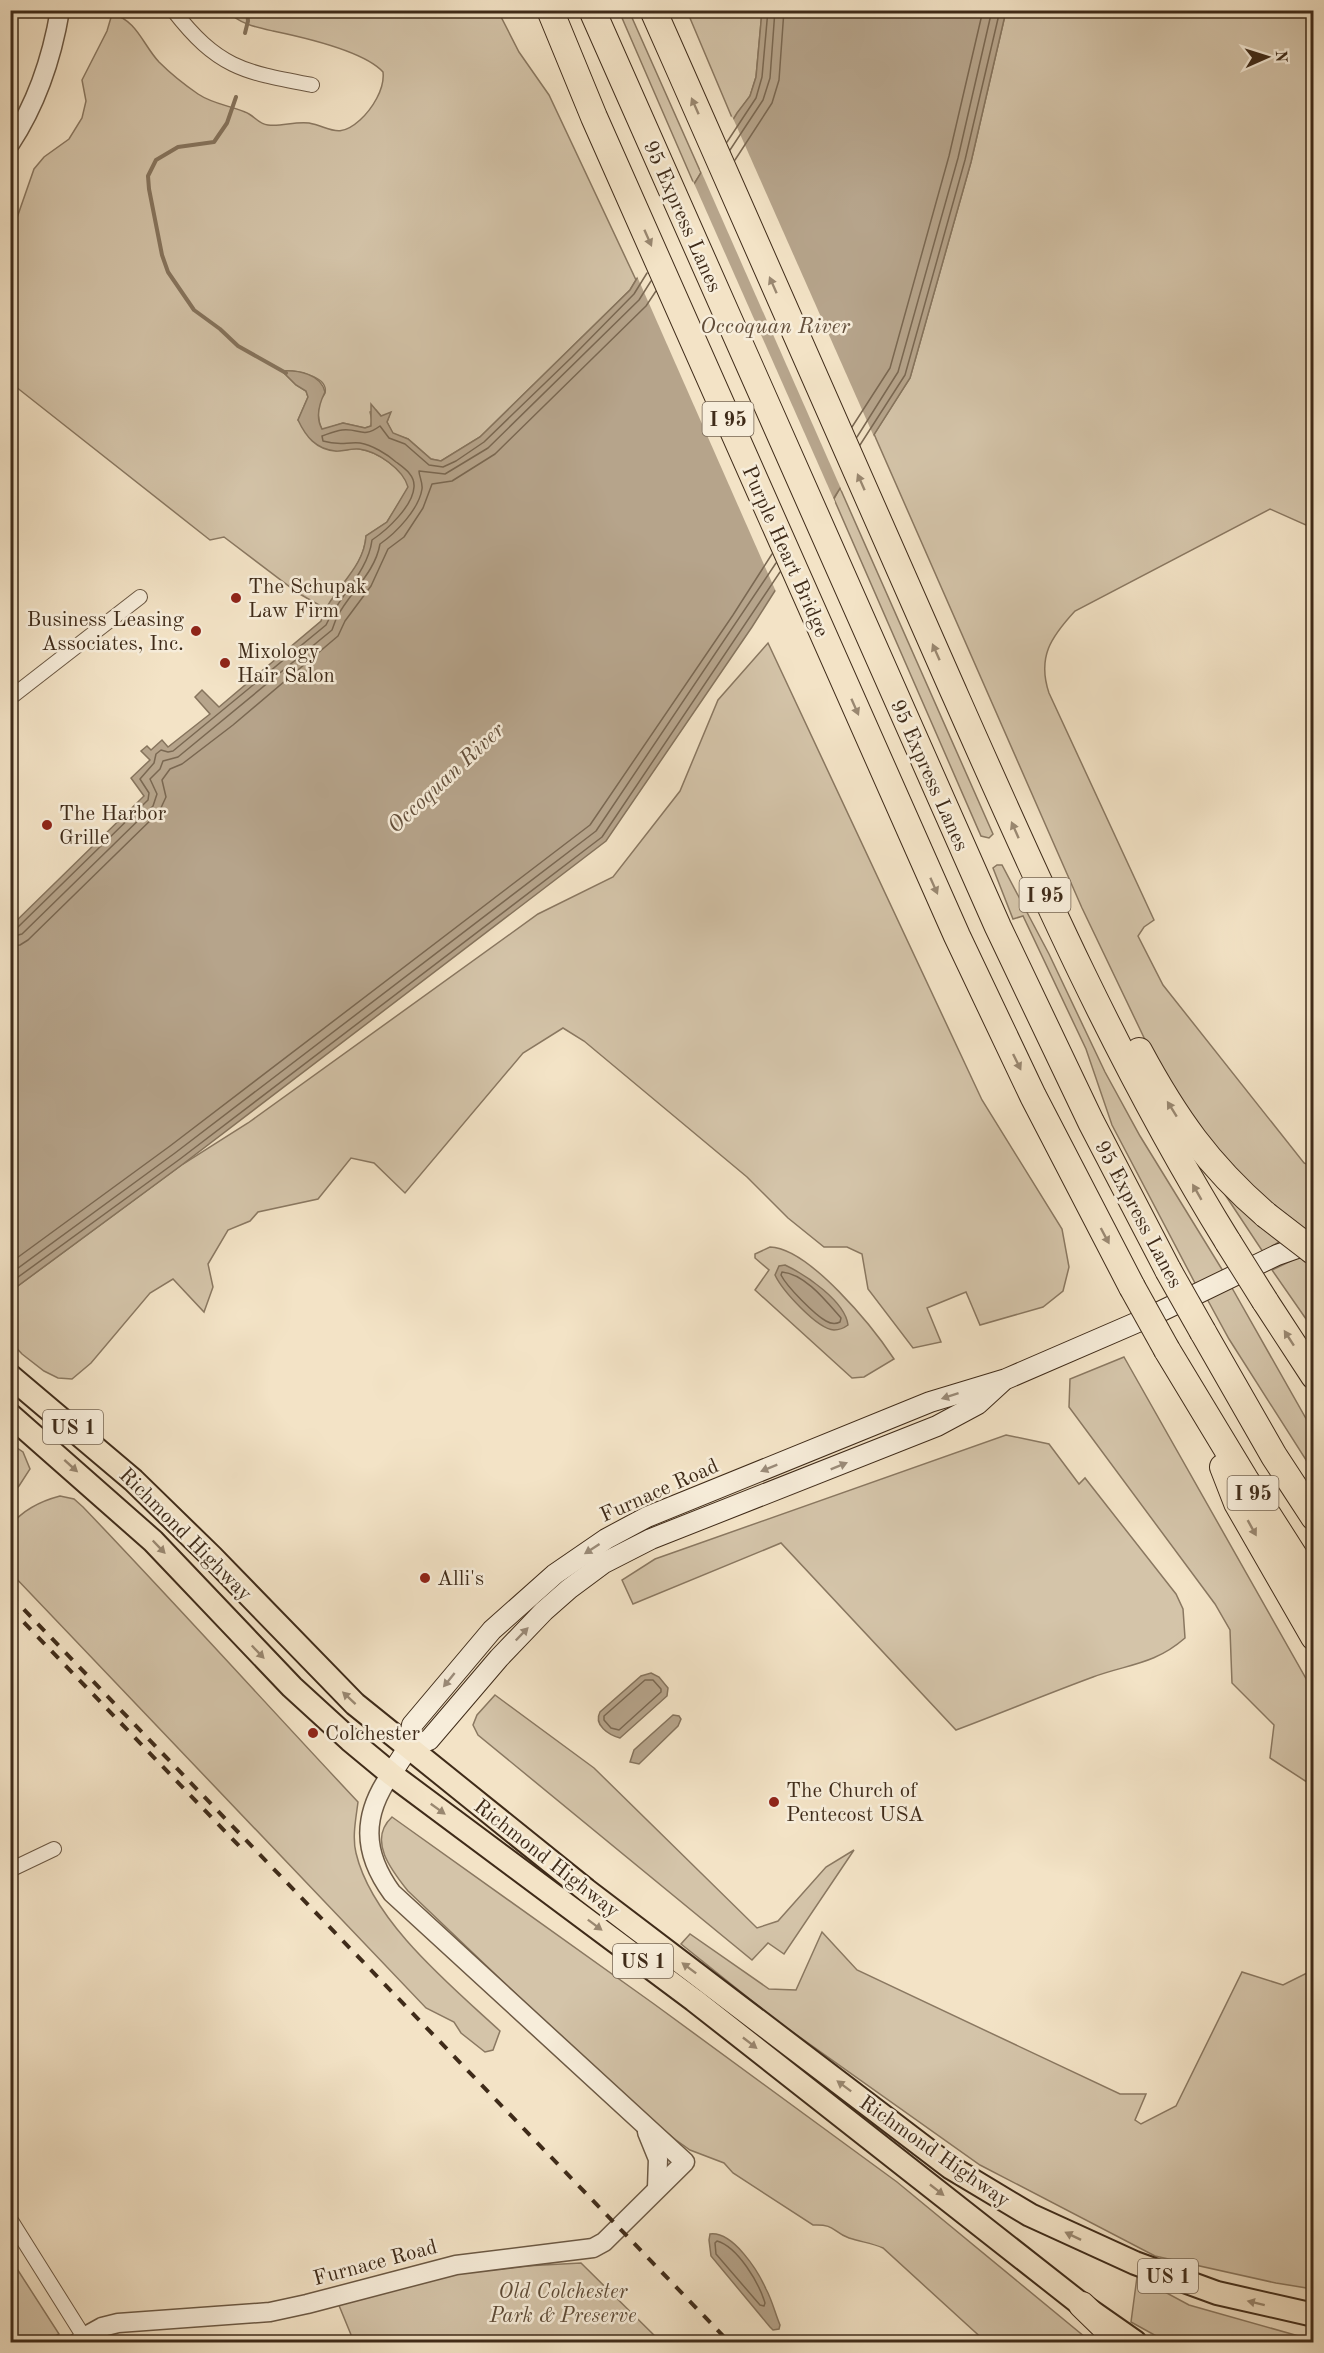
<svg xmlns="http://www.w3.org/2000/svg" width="1324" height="2353" font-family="'Old Standard TT',serif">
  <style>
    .green { fill: #d4c4a9; stroke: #8a7861; stroke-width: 1.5 }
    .water { fill: #b6a48b; stroke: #86745d; stroke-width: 1.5 }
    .pier { fill: #f3e3c6 }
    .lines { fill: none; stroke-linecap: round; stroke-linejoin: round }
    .shore { stroke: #7a6852; stroke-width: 1.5 }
    .stream { stroke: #86745d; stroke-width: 4 }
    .minor-casing { stroke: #6c5944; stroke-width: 16 }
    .tertiary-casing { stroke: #6c5944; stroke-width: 21 }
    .secondary-casing { stroke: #3f2b19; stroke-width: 22 }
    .primary-casing { stroke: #3f2b19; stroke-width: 26 }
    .motorway-casing { stroke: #3f2b19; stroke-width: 28 }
    .minor { stroke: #f7edda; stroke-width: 14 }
    .tertiary { stroke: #f7edda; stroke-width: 18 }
    .secondary { stroke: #f7edda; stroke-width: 20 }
    .primary { stroke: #f3e3c6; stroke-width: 22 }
    .motorway { stroke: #f3e3c6; stroke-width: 26 }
    .rail { stroke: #3f2b19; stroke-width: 4; stroke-dasharray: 10 10; stroke-linecap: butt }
    .motorway-bridge-casing { stroke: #3f2b19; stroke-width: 28; stroke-linecap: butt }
    .motorway-bridge { stroke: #f3e3c6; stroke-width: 26 }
    .oneway { fill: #998770 }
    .oneway2 { fill: #9b8c7a }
    .poi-dot { fill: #8f2418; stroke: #f7edda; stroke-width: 2 }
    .labels { text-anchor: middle; stroke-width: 5; stroke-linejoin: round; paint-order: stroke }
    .shield { fill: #f7edda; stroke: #766553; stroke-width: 1.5 }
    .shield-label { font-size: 20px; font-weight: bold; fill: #3f2b19 }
    .street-label { font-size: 21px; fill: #3f2b19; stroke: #f7edda }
    .poi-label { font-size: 21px; fill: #3f2b19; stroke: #f7edda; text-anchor: start }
    .park-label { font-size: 21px; font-style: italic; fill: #5d4a36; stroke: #f7edda }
    .water-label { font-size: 22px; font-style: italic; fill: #634f3b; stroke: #f7edda }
  </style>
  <rect width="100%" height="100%" fill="#f3e3c6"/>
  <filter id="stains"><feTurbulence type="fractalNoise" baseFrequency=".00333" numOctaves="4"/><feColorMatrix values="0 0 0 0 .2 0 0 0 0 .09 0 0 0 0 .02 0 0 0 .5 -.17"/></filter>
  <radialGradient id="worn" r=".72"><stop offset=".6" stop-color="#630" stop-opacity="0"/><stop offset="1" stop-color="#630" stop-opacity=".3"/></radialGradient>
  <g class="green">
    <path d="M227,11h271l21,41 30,43 87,185 -6,10 -150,147 -39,24 -10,-2 -23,-20 -15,-5 -6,-12 3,-9 -8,4 -6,-7 -6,2 2,8 -1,6 -6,2 -22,-5 -21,7c-4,-8 -5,-20 -2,-29 1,-3 4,-5 5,-8 4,-18 -32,-23 -43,-22l14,14 10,6 2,6 -10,23 38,31c7,-1 17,-3 24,-2 18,3 43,20 49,38l-22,35 -21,14c-1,26 -25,52 -40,73l-28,-16 -74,-56 -14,3 -199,-157v-148l23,-66 10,-12 25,-18 13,-21 4,-17 -4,-21 25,-49 5,-17c25,6 31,31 47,48 11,11 26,23 39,32 15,10 30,11 47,18 9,3 13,12 23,13 13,2 27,-4 41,-2 21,4 29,17 51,-3 12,-11 25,-31 23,-48 -19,-21 -81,-35 -110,-41 -18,-4 -33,-7 -46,-20z"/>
    <polygon points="619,11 629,11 701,173 694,184"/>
    <polygon points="687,11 762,11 756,77 750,96 733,120"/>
    <path d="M1006,11h307v512l-5,3 -38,-17 -195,102c-24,26 -38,46 -26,82l105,227 -10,7 -6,9 25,49 141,178 9,4v63l-7,2 -67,-54 -51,-65 -40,-67 -66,-138 -208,-474 36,-56 61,-216z"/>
    <polygon points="840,488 993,834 989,838 981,836 834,499"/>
    <polygon points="768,643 982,1100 1062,1229 1069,1267 1063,1291 1043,1307 980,1325 966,1292 927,1308 941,1342 913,1348 868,1289 862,1254 847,1247 824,1247 788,1218 747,1177 584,1041 563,1028 523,1053 405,1193 374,1163 351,1158 318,1199 258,1212 250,1221 228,1230 208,1264 213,1287 204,1312 173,1279 150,1293 91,1363 72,1379 58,1378 44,1371 22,1354 12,1343 11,1340 11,1291 183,1164 248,1123 538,914 613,877 680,791 718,700"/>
    <polygon points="997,865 1002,865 1049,954 1105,1072 1140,1136 1223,1271 1196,1285 1112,1125 1086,1049 1023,916 1013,919 993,868"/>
    <polygon points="1222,1190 1282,1240 1263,1252"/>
    <path d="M770,1247c39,1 103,80 124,112l-30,18 -12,1 -97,-88 14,-20 -14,-12v-4z"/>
    <polygon points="1299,1257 1313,1268 1313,1329 1272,1270"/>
    <polygon points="1232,1288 1313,1431 1313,1471 1229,1339 1206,1297"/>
    <polygon points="1124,1357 1313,1691 1313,1786 1270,1758 1274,1725 1232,1683 1230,1630 1215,1604 1069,1407 1070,1379"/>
    <path d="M1006,1435l43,9 30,40 6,-6 91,116 7,15 2,29c-31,27 -57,26 -92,39 -46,17 -92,36 -137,53l-175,-187 -148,61 -11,-24 33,-21z"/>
    <polygon points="11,1444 23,1452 30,1469 19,1486 11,1494"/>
    <path d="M60,1496l14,3 9,8c93,97 183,197 275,295 -2,16 -6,35 -2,51 16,68 94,132 144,178l-7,19 -8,2 -24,-19 -7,-11 -28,-14 -415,-435v-48c12,-15 30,-24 49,-29z"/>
    <polygon points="495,1695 594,1768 757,1928 778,1921 826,1867 854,1850 784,1954 768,1943 752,1960 478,1735 473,1725 477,1715"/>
    <path d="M392,1817l262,187 243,178 194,160h-105l-103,-94c-11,-5 -22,-6 -34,-10 -17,-6 -13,-14 -36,-13l-80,-52 -9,-10 -34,-13 -14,-10 -53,-44 -215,-205c-16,-20 -41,-51 -16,-74z"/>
    <polygon points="822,1932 857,1970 1120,2094 1146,2094 1135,2120 1141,2124 1176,2106 1242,1972 1283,1985 1313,1970 1313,2289 1276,2283 1155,2256 980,2165 777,2021 681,1944 690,1934 769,1989 796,1990"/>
    <polygon points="12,2261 59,2334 45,2342 11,2342"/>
    <polygon points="581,2263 661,2342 354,2342 338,2303 456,2274 525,2266"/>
    <polygon points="1137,2277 1189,2305 1313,2340 1313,2342 1167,2342 1131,2322"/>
  </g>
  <g class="water">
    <path d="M762,11h244l-35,151 -61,216 -158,249 -146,214 -423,323 -172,127v-365l133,-130 -13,-18 19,-18 -9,-9 6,-5 4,4 11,-10 6,7 42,-33 -15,-17 7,-7 17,17 102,-86c9,-31 43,-51 45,-85l21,-14 21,-35c-5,-18 -31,-36 -49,-38 -8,-1 -16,3 -24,2 -19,-2 -29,-14 -37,-31l10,-23 -2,-6 -10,-6 -14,-14c16,-1 39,3 43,21 -6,12 -10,25 -3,37l21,-6 22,5 6,-2v-22l10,12 10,-4 -4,10 6,11 15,6 23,20 10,2 39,-24 150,-147 107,-177 13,-17 6,-19z"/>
    <path d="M785,1265c21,10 60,36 63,60 -4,3 -9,5 -14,5 -17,-1 -52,-40 -59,-55l4,-9z"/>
    <path d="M651,1673l8,4 9,11 -1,8 -47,42c-11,-3 -27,-13 -20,-26l41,-36z"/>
    <polygon points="673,1715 679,1716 681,1719 678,1726 639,1764 630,1762 634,1750"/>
    <path d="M710,2234c23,-3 48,37 56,55 6,11 9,24 14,36l-1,4 -6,1 -3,-3 -59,-71 -2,-16z"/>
  </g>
  <g class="pier">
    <polygon points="732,116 875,439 842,491 700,169"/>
    <polygon points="693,181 835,502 777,594 636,274"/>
  </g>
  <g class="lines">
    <g class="shore">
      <polyline points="727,142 756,98 762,77 768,10"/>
      <polyline points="730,150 763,100 770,78 775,10"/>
      <polyline points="735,160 772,103 779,80 784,10"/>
      <polyline points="852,427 890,368 949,156 983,10"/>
      <polyline points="857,437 898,372 958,158 992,10"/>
      <polyline points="860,445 905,375 965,160 1000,10"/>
      <path d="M10,930l7,-2 131,-128 1,-7 -9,-14 14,-16 2,-9 5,-4 7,2 5,-1 153,-126c13,-29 42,-53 46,-85 15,-10 41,-34 42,-53 1,-12 -10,-19 -18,-25 -9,-8 -24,-17 -36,-19 -14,-1 -21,3 -37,-2l-1,-5c6,-2 13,-5 20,-6 18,-2 20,9 38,-4l9,12 16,6 24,21 14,2 13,-6 28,-19 88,-85 62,-63 13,-21"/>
      <path d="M10,937l12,-3 131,-128 4,-12 -7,-15 10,-10 3,-8 15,-4 154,-127c2,-5 3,-9 5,-13 13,-25 38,-44 43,-73 16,-11 39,-35 42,-55 1,-6 -3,-13 -3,-18l26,3 43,-26 151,-148 12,-19"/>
      <polyline points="10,946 20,945 28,940 159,812 166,797 162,780 170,769 182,764 233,725 338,636 345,621 371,586 388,549 404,537 423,508 432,484 452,481 495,454 646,306 656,291"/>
      <polyline points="10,1263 170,1146 590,825 733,615 772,554"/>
      <path d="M782,1272c23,2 44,29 59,46l-1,4c-4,2 -9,2 -14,-1 -11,-6 -39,-34 -45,-46z"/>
      <polyline points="10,1274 175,1153 596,831 776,563"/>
      <polyline points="10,1283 180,1159 602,837 780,572"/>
      <polygon points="645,1680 653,1680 661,1689 661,1692 619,1730 611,1728 604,1720 604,1716"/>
      <path d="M717,2241c21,6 42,42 48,62l-1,3 -4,-1 -44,-51 -1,-11z"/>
    </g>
    <g class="stream">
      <polyline points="245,33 248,21 247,10"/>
      <polyline points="236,97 227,123 214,142 178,147 156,160 148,176 149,189 162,255 168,272 194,310 220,329 238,346 286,373"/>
    </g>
    <g class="minor-casing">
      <g id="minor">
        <path d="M173,10c45,58 70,62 139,75"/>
        <polyline points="10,698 140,597"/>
        <polyline points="10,1870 54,1849"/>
        <polyline points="10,2219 84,2337 74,2342"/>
      </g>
    </g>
    <g class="tertiary-casing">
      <g id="tertiary">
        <path d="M10,144c27,-41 42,-86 50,-134"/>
        <polyline points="647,2132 658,2159 657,2188"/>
        <path d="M87,2342l-3,-5 18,-10 16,-4 152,-11 37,-8 149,-39 137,-17 11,-6 81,-80 -293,-269c-30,-41 -30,-78 -1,-119"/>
      </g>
    </g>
    <g class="secondary-casing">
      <g id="secondary">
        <polyline points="408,1748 429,1740 499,1658 544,1611 569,1589 604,1563 651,1539 937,1426 978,1404 1002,1382"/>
        <polyline points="391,1774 408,1748 412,1725 492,1630 555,1574 606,1539 647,1517 930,1402 1006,1379 1147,1318 1277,1255 1314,1242"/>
      </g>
    </g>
    <g class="primary-casing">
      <g id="primary">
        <polyline points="10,1376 133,1480 212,1557 355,1704 586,1890 950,2167 1030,2215 1135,2263 1217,2293 1314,2315"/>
        <polyline points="10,1415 153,1541 292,1687 350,1740 391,1774 694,2000 1082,2305 1135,2342"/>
      </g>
    </g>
    <g class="motorway-casing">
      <g id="motorway">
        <polyline points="550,10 594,117 957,936 1033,1096 1132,1287"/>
        <polyline points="592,10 998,927 1091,1122 1168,1270"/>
        <path d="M653,10c99,223 196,447 295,669 85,192 169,384 280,563"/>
        <path d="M1139,1051c36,67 69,114 127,164"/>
        <polyline points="1265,1301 1314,1376"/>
        <polyline points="1203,1332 1274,1456 1314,1517"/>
        <polyline points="1167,1350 1245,1479 1314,1587"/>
        <polyline points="1223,1467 1237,1503 1314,1637"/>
        <polyline points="1082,2305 1120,2342"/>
      </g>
    </g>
    <use href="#minor" class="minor"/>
    <use href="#tertiary" class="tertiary"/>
    <use href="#secondary" class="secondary"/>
    <use href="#primary" class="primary"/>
    <use href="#motorway" class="motorway"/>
    <g class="rail">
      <polyline points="10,1595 729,2342"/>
      <polyline points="10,1608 243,1850"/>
    </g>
    <g class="motorway-bridge-casing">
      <g id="motorway-bridge">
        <polyline points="1266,1215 1314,1252"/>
        <polyline points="1228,1242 1265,1301"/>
        <polyline points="1168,1270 1203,1332"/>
        <polyline points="1132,1287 1167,1350"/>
      </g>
    </g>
    <use href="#motorway-bridge" class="motorway-bridge"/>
  </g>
  <defs><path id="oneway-solid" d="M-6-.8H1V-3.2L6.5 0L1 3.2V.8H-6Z" transform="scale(1.5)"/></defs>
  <g class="oneway">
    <use href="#oneway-solid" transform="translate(695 106) rotate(-114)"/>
    <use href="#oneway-solid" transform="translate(648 238) rotate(66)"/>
    <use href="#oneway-solid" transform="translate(773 285) rotate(-114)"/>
    <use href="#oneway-solid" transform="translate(861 482) rotate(-114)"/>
    <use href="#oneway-solid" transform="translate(936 652) rotate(-114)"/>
    <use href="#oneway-solid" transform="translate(855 707) rotate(66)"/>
    <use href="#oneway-solid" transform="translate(1015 830) rotate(-114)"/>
    <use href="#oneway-solid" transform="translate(934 886) rotate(66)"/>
    <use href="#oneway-solid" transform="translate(1017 1062) rotate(64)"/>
    <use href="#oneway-solid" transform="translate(1172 1109) rotate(-122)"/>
    <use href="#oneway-solid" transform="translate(1197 1192) rotate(-120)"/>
    <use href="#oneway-solid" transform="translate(1105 1236) rotate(62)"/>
    <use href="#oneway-solid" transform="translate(1289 1338) rotate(-123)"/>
    <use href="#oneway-solid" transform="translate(71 1466) rotate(42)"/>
    <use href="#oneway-solid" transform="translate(1252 1528) rotate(61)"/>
    <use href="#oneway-solid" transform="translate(159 1547) rotate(46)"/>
    <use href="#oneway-solid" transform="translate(258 1652) rotate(46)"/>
    <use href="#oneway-solid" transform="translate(349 1698) rotate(-137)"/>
    <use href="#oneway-solid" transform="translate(438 1809) rotate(36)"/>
    <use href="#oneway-solid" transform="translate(595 1925) rotate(37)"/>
    <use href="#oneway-solid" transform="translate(689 1968) rotate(-143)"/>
    <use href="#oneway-solid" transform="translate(750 2043) rotate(38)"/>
    <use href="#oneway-solid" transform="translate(844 2086) rotate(-143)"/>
    <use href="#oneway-solid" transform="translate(937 2190) rotate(38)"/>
    <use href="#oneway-solid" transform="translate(1073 2236) rotate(-154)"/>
    <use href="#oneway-solid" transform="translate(1256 2303) rotate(-166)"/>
  </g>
  <g class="oneway2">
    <use href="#oneway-solid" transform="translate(950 1396) rotate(162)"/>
    <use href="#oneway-solid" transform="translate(839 1466) rotate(-22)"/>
    <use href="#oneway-solid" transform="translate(769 1468) rotate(158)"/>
    <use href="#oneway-solid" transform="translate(592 1549) rotate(147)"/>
    <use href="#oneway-solid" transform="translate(522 1634) rotate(-46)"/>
    <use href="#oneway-solid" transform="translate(449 1680) rotate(129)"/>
  </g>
  <g class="poi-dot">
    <circle cx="236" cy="598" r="6"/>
    <circle cx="196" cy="631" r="6"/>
    <circle cx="225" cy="663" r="6"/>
    <circle cx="47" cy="825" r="6"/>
    <circle cx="425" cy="1578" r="6"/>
    <circle cx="313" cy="1733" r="6"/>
    <circle cx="774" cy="1802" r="6"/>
  </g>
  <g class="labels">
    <g class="shield">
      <rect x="702.5" y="402" width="51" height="34" rx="4.5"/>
      <rect x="1019.5" y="878" width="51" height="34" rx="4.5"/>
      <rect x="43" y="1410" width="60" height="34" rx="4.5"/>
      <rect x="1227.5" y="1476" width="51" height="34" rx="4.5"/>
      <rect x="613" y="1944" width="60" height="34" rx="4.5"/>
      <rect x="1138" y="2259" width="60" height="34" rx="4.5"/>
    </g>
    <g class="shield-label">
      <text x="728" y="426">I 95</text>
      <text x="1045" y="902">I 95</text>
      <text x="73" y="1434">US 1</text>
      <text x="1253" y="1500">I 95</text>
      <text x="643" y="1968">US 1</text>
      <text x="1168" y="2283">US 1</text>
    </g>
    <g class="street-label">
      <text transform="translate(683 216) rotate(66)" y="7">95 Express Lanes</text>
      <text transform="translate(786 551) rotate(66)" y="7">Purple Heart Bridge</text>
      <text transform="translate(930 775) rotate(66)" y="7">95 Express Lanes</text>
      <text transform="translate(1139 1214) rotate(62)" y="7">95 Express Lanes</text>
      <text transform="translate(659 1490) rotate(-24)" y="7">Furnace Road</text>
      <text transform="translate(186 1534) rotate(45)" y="7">Richmond Highway</text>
      <text transform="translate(547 1858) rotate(38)" y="7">Richmond Highway</text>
      <text transform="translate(935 2151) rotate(35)" y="7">Richmond Highway</text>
      <text transform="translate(375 2262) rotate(-15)" y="7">Furnace Road</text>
    </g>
    <g class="poi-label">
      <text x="248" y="593">The Schupak<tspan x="248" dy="24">Law Firm</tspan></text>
      <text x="184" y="626" text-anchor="end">Business Leasing<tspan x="184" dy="24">Associates, Inc.</tspan></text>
      <text x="237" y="658">Mixology<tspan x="237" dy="24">Hair Salon</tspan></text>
      <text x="59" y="820">The Harbor<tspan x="59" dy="24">Grille</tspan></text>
      <text x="437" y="1585">Alli's</text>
      <text x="325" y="1740">Colchester</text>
      <text x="786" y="1797">The Church of<tspan x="786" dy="24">Pentecost USA</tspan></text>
    </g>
    <g class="park-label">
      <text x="563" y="2298">Old Colchester<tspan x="563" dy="24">Park &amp; Preserve</tspan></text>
    </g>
    <g class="water-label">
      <text x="775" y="333">Occoquan River</text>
      <text transform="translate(445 777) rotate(-43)" y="8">Occoquan River</text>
    </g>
  </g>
  <rect width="1324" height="2353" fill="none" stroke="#f3e3c6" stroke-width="36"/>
  <rect x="12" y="12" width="1300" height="2329" fill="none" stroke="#3f2b19" stroke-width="3"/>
  <rect x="18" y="18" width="1288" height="2317" fill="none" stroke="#3f2b19" stroke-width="1.5"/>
  <g transform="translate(1267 57) rotate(87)" stroke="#f7edda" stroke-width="4.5" paint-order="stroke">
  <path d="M0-4.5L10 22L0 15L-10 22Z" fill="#3f2b19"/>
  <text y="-9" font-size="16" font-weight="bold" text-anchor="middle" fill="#3f2b19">N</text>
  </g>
  <rect width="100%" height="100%" filter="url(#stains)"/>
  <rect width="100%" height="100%" fill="url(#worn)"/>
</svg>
